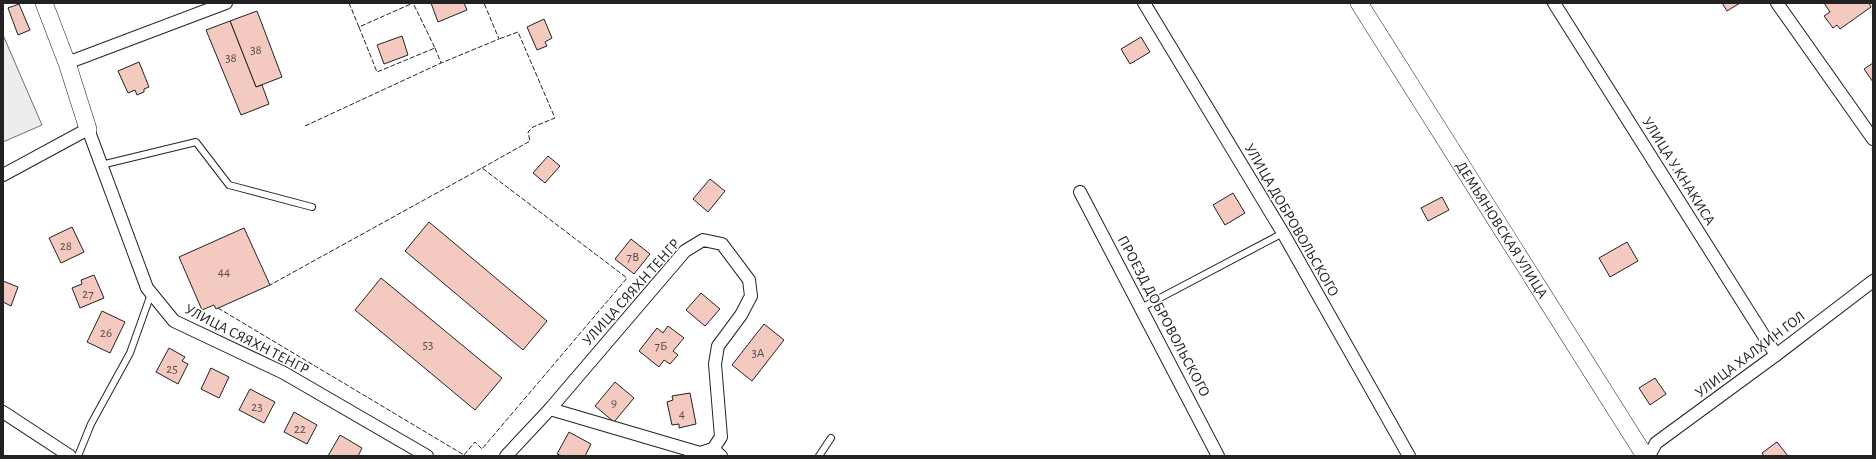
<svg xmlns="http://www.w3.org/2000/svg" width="1876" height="459" font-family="'Alegreya Sans',sans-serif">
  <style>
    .parking { fill: #ededed; stroke: #6f6f6f }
    .building { fill: #f3c9c0; stroke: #222 }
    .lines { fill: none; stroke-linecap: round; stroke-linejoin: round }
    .lane-casing { stroke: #222; stroke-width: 8 }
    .street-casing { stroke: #222; stroke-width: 14 }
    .secondary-casing { stroke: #222; stroke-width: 18 }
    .lane { stroke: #fff; stroke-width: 6 }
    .street { stroke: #fff; stroke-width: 12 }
    .secondary { stroke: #fff; stroke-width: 17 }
    .fence { stroke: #222; stroke-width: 1; stroke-dasharray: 5 2; stroke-linecap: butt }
    .labels { text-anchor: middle; stroke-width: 3; stroke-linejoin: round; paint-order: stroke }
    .number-label { font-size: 13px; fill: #564c4a }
    .street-label { font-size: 15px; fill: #222; stroke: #fff }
  </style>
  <rect width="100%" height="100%" fill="#fff"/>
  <polygon class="parking" points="3,35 42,125 3,142"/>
  <g class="building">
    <polygon points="431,3 464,3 467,10 438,22"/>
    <polygon points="1722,3 1740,3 1727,11"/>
    <polygon points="1824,3 1869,3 1871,7 1840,29 1837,25 1833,28 1824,16 1830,12"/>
    <polygon points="19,4 30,30 18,35 8,8"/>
    <polygon points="257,11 282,77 256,87 230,21"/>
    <polygon points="544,19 552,38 545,42 547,46 537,50 527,27"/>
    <polygon points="230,21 256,87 262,85 269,104 241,115 206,30"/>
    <polygon points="402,36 408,55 384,64 377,45"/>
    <polygon points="1141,37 1150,52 1130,64 1121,49"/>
    <polygon points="139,62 149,87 144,89 144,92 137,95 135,90 128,93 118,71"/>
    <polygon points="1873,63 1873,82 1864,69"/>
    <polygon points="548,156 560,166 545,183 533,173"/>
    <polygon points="710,179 725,191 708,212 693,199"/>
    <polygon points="1233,193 1245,213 1225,225 1213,205"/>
    <polygon points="1442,197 1449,210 1428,221 1421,208"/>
    <polygon points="429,222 547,321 523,350 405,251"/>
    <polygon points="72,227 84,252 61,263 49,238"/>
    <polygon points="244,228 270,285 216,309 214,305 202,310 179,257"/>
    <polygon points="631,239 650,254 634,274 615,259"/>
    <polygon points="1627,242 1638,261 1610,277 1599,258"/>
    <polygon points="94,275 104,298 80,308 72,288 82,284 81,280"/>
    <polygon points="381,278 502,378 475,410 355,310"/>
    <polygon points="3,281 18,287 11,306 3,302"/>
    <polygon points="701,293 720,309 705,326 686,310"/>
    <polygon points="102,311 125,322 110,353 87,342"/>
    <polygon points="764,324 784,340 752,381 732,365"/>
    <polygon points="668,326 684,338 673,351 678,355 670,364 664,360 659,367 639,351 657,328 663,333"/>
    <polygon points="169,348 185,357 182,361 188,364 178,384 156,372"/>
    <polygon points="211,368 229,377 219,398 201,389"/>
    <polygon points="1655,378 1666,394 1650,405 1639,388"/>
    <polygon points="615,382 634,398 614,422 595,406"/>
    <polygon points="250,389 275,402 264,423 239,410"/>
    <polygon points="690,393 696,424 679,428 679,424 672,425 667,402 673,400 672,396"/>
    <polygon points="294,412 317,425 307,444 284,432"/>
    <polygon points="569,432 591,444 585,456 562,456 557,454"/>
    <polygon points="340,435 362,448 358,456 328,456"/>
    <polygon points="1777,442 1788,456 1764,456 1762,453"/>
  </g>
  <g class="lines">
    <g class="lane-casing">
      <g id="lane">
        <polyline points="101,165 196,142 229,185 312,207"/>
        <polyline points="1141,308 1283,233"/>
        <polyline points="78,456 91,424 130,353 151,294"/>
        <polyline points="819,456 831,438"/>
      </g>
    </g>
    <g class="street-casing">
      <g id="street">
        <polyline points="1144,3 1283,233 1409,456"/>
        <polyline points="1554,3 1776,355"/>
        <polyline points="1777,3 1873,139"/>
        <polyline points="67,63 226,3"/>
        <polyline points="3,175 88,129 147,288 174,321 284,373 427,456"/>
        <polyline points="1080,192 1218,456"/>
        <polyline points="550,409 700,453 713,449 721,456"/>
        <polyline points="3,412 70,456"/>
        <polyline points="506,456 550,409 685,251 703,240 722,244 749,280 751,296 741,315 718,346 715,364 721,437 713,449"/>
        <polyline points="1649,456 1656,443 1776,355 1873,281"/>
      </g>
    </g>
    <g class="secondary-casing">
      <g id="secondary">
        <polyline points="44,3 67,63 88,129"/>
        <path id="s1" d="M1359,3l286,453"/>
      </g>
    </g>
    <use href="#lane" class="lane"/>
    <use href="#street" class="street"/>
    <use href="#secondary" class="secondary"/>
    <g class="fence">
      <polyline points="349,3 359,27 413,3"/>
      <polyline points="359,27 377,72 435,48 413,3"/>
      <polyline points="435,48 441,63 499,39 484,3"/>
      <polyline points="305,126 441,63"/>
      <polyline points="482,168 530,141 528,132 533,127 555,118 518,32 499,39"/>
      <polyline points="218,308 464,455 475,442 482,449 627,278 482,168 270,285"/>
    </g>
  </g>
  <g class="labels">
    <g class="number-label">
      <text x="256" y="54">38</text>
      <text x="231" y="62">38</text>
      <text x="66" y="250">28</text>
      <text x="633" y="261">7В</text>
      <text x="224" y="276">44</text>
      <text x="88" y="298">27</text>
      <text x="106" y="337">26</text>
      <text x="428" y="349">53</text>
      <text x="661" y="350">7Б</text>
      <text x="758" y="357">3А</text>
      <text x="172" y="373">25</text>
      <text x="614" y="407">9</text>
      <text x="257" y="411">23</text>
      <text x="682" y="418">4</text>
      <text x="300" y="433">22</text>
    </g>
    <g class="street-label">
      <text transform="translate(1679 171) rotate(58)" y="5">УЛИЦА У.КНАКИСА</text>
      <text transform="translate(1292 220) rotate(60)" y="5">УЛИЦА ДОБРОВОЛЬСКОГО</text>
      <text dy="5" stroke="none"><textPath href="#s1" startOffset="268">ДЕМЬЯНОВСКАЯ УЛИЦА</textPath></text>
      <text transform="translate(631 292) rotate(-48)" y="5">УЛИЦА СЯЯХН ТЕНГР</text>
      <text transform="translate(1164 316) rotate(62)" y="5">ПРОЕЗД ДОБРОВОЛЬСКОГО</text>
      <text transform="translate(247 339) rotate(27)" y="5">УЛИЦА СЯЯХН ТЕНГР</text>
      <text transform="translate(1750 354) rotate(-37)" y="5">УЛИЦА ХАЛХИН ГОЛ</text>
    </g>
  </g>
  <rect width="1876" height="459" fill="none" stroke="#222222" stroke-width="8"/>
</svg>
